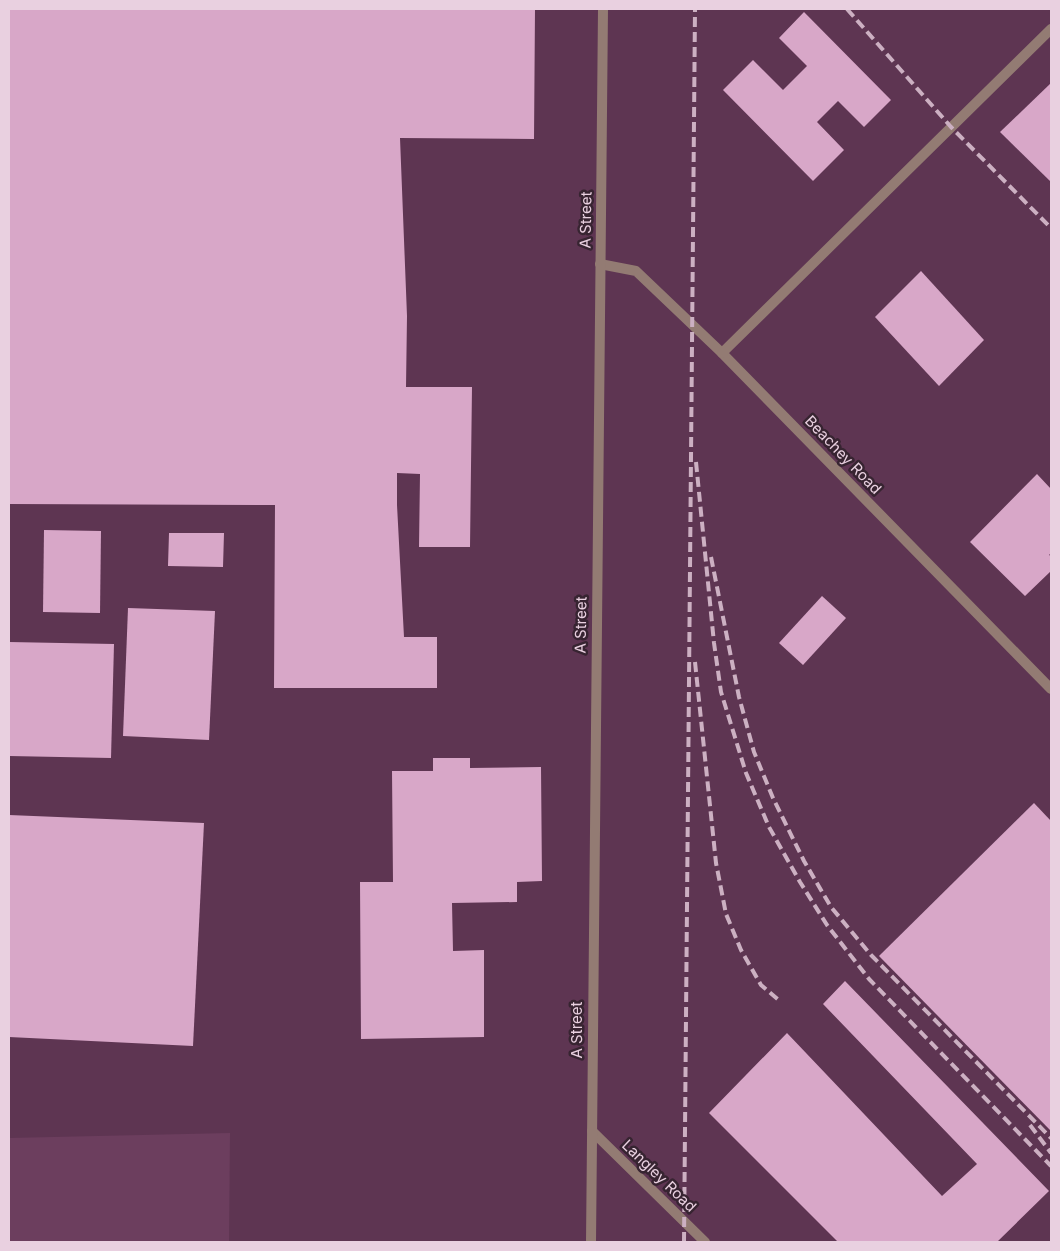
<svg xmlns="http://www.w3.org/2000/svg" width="1060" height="1251" font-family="Inter,sans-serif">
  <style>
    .built { fill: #6c3e5e }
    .building { fill: #d8a7c8 }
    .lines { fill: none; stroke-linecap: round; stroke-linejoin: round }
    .street { stroke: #937b73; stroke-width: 10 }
    .rail { stroke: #ccb0c2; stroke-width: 4; stroke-dasharray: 10 5; stroke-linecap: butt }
    .labels { text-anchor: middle; stroke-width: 5; stroke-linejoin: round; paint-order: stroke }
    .street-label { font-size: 15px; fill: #e9d0e0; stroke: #372431 }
  </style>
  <rect width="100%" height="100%" fill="#5e3552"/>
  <polygon class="built" points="230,1133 229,1242 9,1242 9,1138"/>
  <g class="building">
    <polygon points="9,9 535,9 534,139 400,138 407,316 406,387 472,387 470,547 419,547 420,474 397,473 397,505 404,637 437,637 437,688 274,688 275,505 9,504"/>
    <polygon points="804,12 891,100 864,127 838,101 817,122 844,150 813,181 723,90 753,60 783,90 807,66 779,38"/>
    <polygon points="1051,83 1051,182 1000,132"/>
    <polygon points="921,271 984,340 939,386 875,317"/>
    <polygon points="1037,474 1051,489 1051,553 1049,555 1051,556 1051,571 1025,596 970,542"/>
    <polygon points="44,530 101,531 100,613 43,612"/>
    <polygon points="169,533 224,533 223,567 168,566"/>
    <polygon points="822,596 846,618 803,665 779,643"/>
    <polygon points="128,608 215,611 209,740 123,736"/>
    <polygon points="9,642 114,644 111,758 9,756"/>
    <polygon points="433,758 470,758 470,768 541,767 542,881 517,882 517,902 452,903 453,951 484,950 484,1037 361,1039 360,882 393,882 392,771 433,771"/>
    <polygon points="1034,803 1051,821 1051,1131 879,956"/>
    <polygon points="9,815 204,823 193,1046 9,1037"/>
    <polygon points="845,981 1049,1191 997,1242 838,1242 709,1113 787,1033 942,1196 977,1164 823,1004"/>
  </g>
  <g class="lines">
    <g class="street">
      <polyline points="600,264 636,271 722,353 1051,689"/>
      <polyline points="722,353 1051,29"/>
      <polyline points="592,1131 705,1242"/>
      <polyline points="591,1242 603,9"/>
    </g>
    <g class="rail">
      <polyline points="847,9 951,127 1051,228"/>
      <polyline points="696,462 714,643 721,692 746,773 769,827 800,882 827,925 869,979 1051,1166"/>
      <polyline points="711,557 739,697 754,752 773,798 804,861 831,907 871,955 1051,1138"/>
      <polyline points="695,662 716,863 726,914 741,950 761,985 781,1002"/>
      <polyline points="1030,1125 1051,1153"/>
      <polyline points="684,1242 695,9"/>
    </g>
  </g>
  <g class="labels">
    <g class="street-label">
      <text transform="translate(586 220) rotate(-89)" y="5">A Street</text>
      <text transform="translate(843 455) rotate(46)" y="5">Beachey Road</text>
      <text transform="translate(581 625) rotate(-89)" y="5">A Street</text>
      <text transform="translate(577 1030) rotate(-90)" y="5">A Street</text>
      <text transform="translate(659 1176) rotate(44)" y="5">Langley Road</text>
    </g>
  </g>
  <rect width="1060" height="1251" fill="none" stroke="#e9d0e0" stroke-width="20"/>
</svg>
